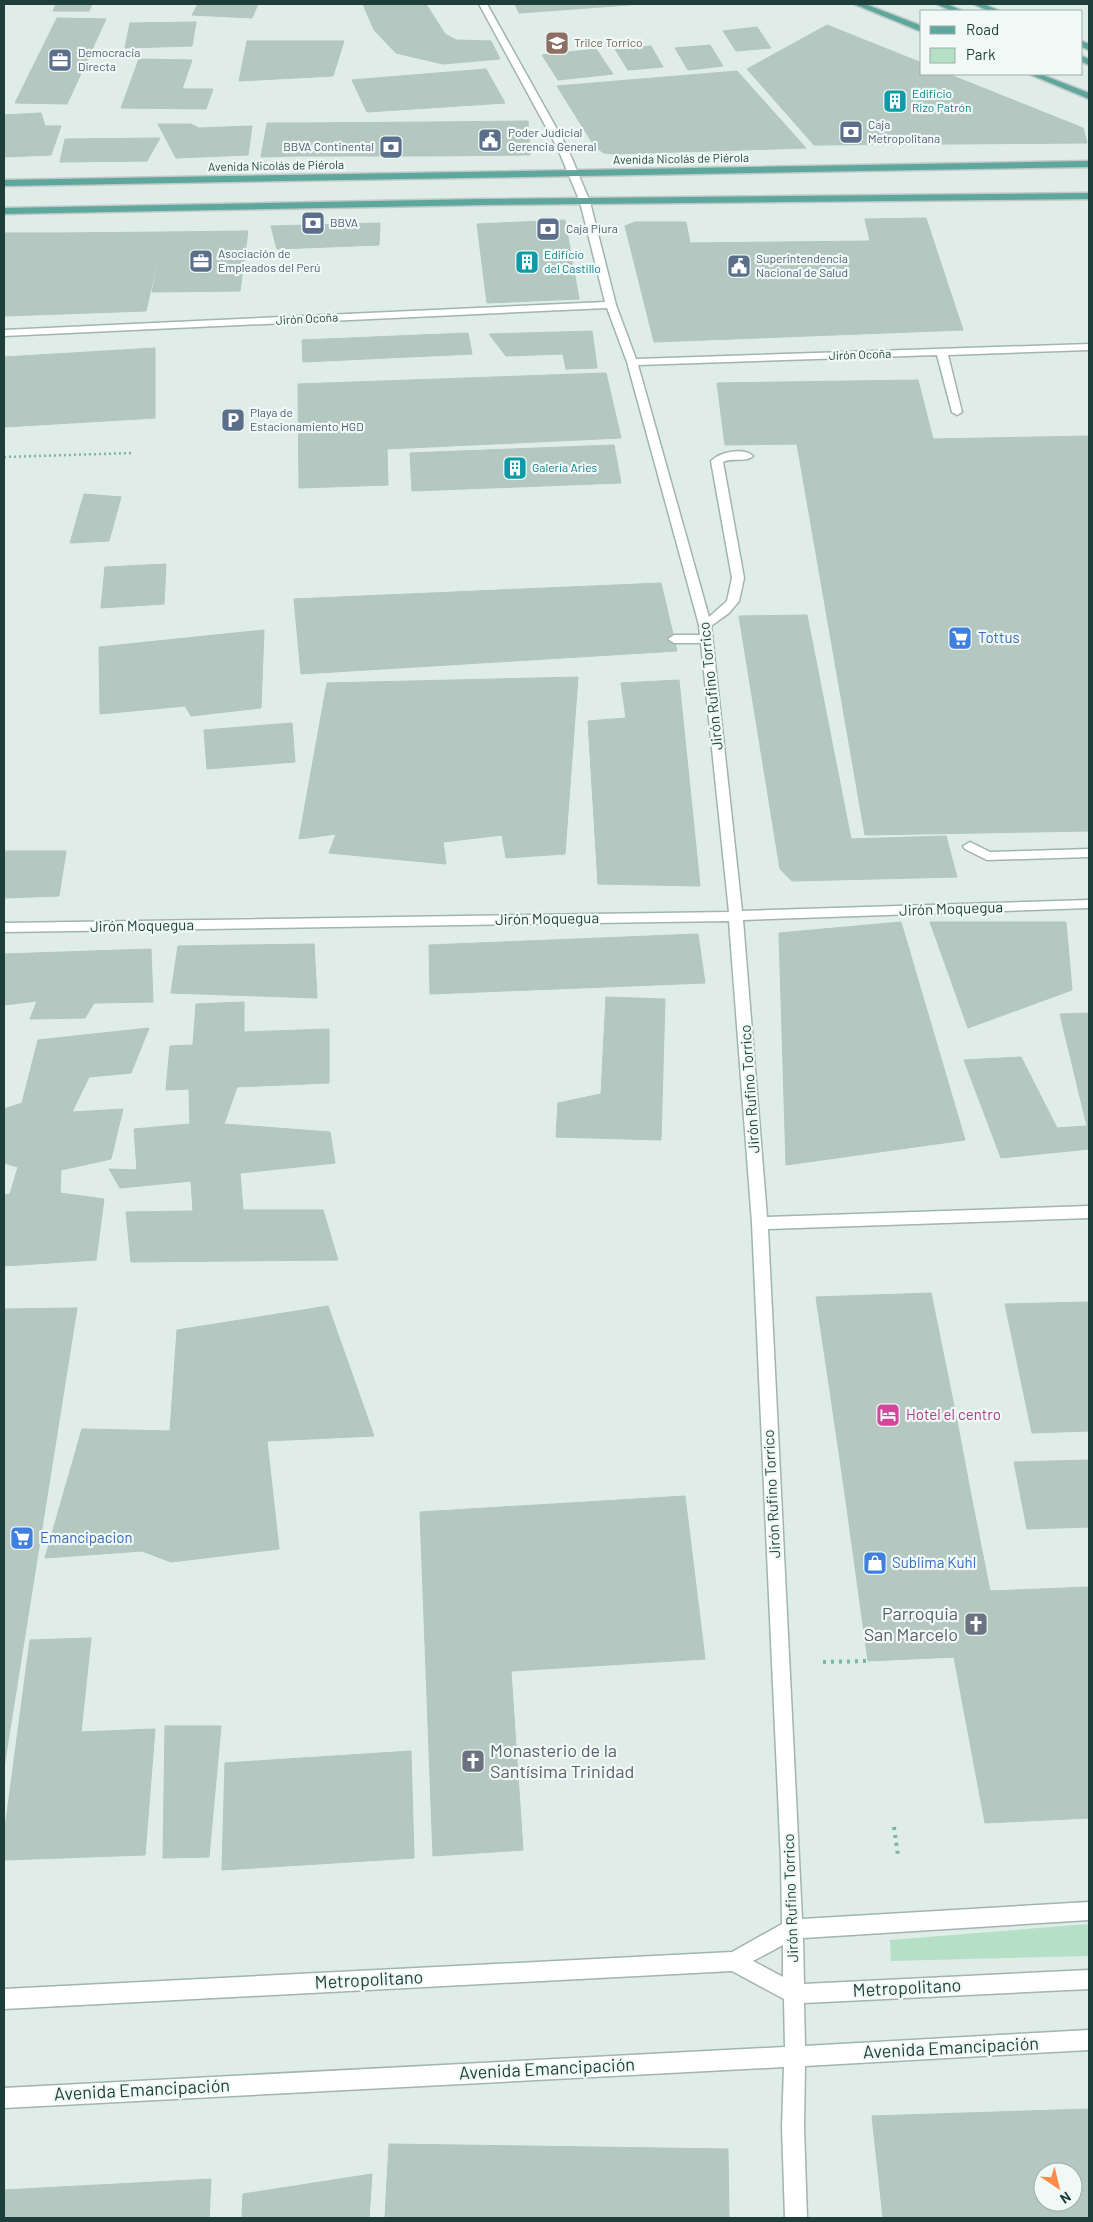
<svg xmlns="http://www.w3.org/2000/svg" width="1093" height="2222" font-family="Barlow,sans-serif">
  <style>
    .green { fill: #b5e0c5 }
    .building { fill: #b4c7c1; stroke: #b1c7c0; fill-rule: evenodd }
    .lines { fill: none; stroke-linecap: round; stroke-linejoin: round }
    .minor-casing { stroke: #a1b4b0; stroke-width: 3 }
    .major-casing { stroke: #c0c9c8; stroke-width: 3 }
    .path-far1 { stroke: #7cb4a8; stroke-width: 2.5; stroke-dasharray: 2 3; stroke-linecap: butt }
    .path { stroke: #7cb4a8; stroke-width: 4; stroke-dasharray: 3 5; stroke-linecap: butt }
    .minor { fill: #fff; fill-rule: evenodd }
    .major { fill: #5ea79c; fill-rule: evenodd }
    .labels { text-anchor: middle; stroke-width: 4.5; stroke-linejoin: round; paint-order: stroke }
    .far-education-label { font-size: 12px; fill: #785e54; stroke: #f0f9f5; text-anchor: start }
    .far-service-label { font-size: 12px; fill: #4e5e75; stroke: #f0f9f5; text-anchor: start }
    .far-culture-label { font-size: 12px; fill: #0d838f; stroke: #f0f9f5; text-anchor: start }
    .far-street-label { font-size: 12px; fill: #1e3e39; stroke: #f0f9f5 }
    .shop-label { font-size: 15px; fill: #366cbe; stroke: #f0f9f5; text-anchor: start }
    .street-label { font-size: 15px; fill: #1e3e39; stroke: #f0f9f5 }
    .hotel-label { font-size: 15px; fill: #b23c85; stroke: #f0f9f5; text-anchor: start }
    .near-worship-label { font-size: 18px; fill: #5b616d; stroke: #f0f9f5; text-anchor: end }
    .near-street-label { font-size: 18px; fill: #1e3e39; stroke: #f0f9f5 }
  </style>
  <rect width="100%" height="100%" fill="#dfece8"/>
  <polygon class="green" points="1089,1924 1089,1956 891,1961 890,1940"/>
  <g class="building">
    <polygon points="56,4 92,4 89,11 53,11"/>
    <polygon points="198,4 258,4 252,18 192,15"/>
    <polygon points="363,4 426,4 445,34 456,40 491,41 500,59 443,64 396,53 374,30"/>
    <polygon points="515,4 642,4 519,13"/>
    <polygon points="57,18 106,19 67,104 15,103"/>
    <polygon points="196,22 192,46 125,48 130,23"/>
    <polygon points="827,25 922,63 922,74 948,74 1083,128 1087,143 814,145 747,69"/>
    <polygon points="757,27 771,48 736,51 723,31"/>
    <polygon points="247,41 344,41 333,76 239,81"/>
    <polygon points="710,45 723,66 688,70 675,48"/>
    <polygon points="651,46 663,67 628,70 615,49"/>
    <polygon points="596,49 613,74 558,80 542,55"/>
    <polygon points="139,59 192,60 182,89 213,89 206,109 121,108"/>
    <polygon points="486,69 505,103 367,112 352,80"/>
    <polygon points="737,71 806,148 615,154 604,153 595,147 557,86"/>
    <polygon points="41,113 45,126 61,126 51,155 4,157 4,115"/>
    <polygon points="528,121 530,155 430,156 432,122"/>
    <polygon points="432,122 430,156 297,156 302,123"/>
    <polygon points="267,123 302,123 297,156 261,157"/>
    <polygon points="158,124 191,124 199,128 252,126 248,155 176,158"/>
    <polygon points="160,138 147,161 60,162 65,139"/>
    <polygon points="926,218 950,291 644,302 625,226 635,222 686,222 690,243 870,241 865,219"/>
    <polygon points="565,220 579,299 487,303 477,224"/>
    <polygon points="380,223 379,245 277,249 271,226"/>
    <polygon points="248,231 240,291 152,292 164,232"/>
    <polygon points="164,232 146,311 32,315 57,233"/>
    <polygon points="4,233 57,233 32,315 4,316"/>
    <polygon points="950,291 963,330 654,342 644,302"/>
    <polygon points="592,331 597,368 566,369 563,354 506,356 489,334"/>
    <polygon points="468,333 472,354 303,362 302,340"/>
    <polygon points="155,348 155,418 4,427 4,357"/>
    <polygon points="606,373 621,438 387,449 388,485 299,488 298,384"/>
    <polygon points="918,380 933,439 1089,436 1089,831 865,835 797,444 725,445 717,383"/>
    <polygon points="614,445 621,483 412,491 410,453"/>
    <polygon points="84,494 121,497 109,541 70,543"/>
    <polygon points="166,564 164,604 101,608 105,567"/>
    <polygon points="661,583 677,651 301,674 294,599"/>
    <polygon points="807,615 851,839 946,836 957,877 792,881 780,869 739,616"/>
    <polygon points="264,630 261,708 191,716 185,706 100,714 99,647"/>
    <polygon points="578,677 565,854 506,858 502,835 443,842 446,864 329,853 336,834 299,839 327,683"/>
    <polygon points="679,680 700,886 598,884 588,721 626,718 621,683"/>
    <polygon points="292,723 295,762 207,769 204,730"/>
    <polygon points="4,851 66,851 59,896 4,898"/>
    <polygon points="901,922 965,1140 786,1165 779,933"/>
    <polygon points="930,922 1066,922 1072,990 968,1028"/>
    <polygon points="698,934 705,983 430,994 429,945"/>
    <polygon points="314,944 317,998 171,993 178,946"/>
    <polygon points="151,949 153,1002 94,1003 85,1018 30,1019 37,1001 4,1005 4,954"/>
    <polygon points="606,997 665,999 661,1140 556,1137 558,1103 601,1094"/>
    <polygon points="244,1002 244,1032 329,1029 329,1083 166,1090 170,1046 193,1045 196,1004"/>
    <polygon points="1089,1013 1089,1149 1001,1158 964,1060 1021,1057 1057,1128 1087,1126 1060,1014"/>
    <polygon points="149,1028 131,1073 89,1077 72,1112 123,1109 111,1159 61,1170 60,1193 104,1199 96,1260 4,1266 4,1195 10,1194 18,1167 4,1163 4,1109 22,1103 38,1040"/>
    <polygon points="237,1087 224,1124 330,1132 335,1163 240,1173 243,1210 323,1210 338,1260 131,1262 126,1212 193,1211 191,1181 120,1188 109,1169 137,1170 134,1129 190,1124 189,1089"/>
    <polygon points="931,1293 957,1421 835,1425 816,1297"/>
    <polygon points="1089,1302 1089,1431 1032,1433 1005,1304"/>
    <polygon points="328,1306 374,1436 267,1441 279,1549 171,1562 142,1551 45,1558 82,1429 170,1431 177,1330"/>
    <polygon points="77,1308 4,1767 4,1309"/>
    <polygon points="957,1421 970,1490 845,1494 835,1425"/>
    <polygon points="1089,1460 1089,1527 1027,1529 1014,1462"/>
    <polygon points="970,1490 990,1591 1089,1587 1089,1818 985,1823 954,1657 868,1661 845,1494"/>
    <polygon points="685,1496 705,1659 511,1671 523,1850 433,1856 420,1512"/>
    <polygon points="91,1638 81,1732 155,1729 145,1855 4,1860 4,1836 30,1640"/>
    <polygon points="165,1726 221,1726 209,1857 163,1858"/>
    <polygon points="411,1751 414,1858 222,1870 225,1763"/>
    <path d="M1089,2109v109h-206l-11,-102zM1043,2172h30v30h-30z"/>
    <polygon points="389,2144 728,2149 729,2218 385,2218"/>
    <polygon points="372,2174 369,2218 242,2218 243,2194"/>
    <polygon points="211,2179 209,2218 4,2218 4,2190"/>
  </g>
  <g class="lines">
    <g class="minor-casing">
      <g id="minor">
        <path d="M479,4h8l81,145 22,53 26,103 20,54 453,-15v6l-141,5 14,57 -5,3 -5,-3 -15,-57 -299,10 71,252 18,-16 5,-23 -21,-117c9,-9 32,-14 42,-5 -8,7 -21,1 -30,6l21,116 -5,23 -10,12 -18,13 31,285 347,-11v8l-346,12 24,297 322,-11v12l-321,11 34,690 287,-17v18l-286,18 1,46 285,-14v19l-285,14 1,43 284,-16v20l-284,16 -1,61 3,91h-22l-3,-91 2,-60 -780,41v-20l781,-41 -1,-48 -52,-28 -728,38v-20l728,-37 50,-28 -1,-63 -29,-638 -23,-302 -725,11v-9l725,-11 -28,-269h-27l-6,-4 6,-4h26l-1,-10 -72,-263 -20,-54 -603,28v-6l601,-28 -25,-100 -22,-53zM783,1945v32l-30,-16z"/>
        <polygon points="970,842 990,852 1089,849 1089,857 987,860 965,849 963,846"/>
      </g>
    </g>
    <g class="major-casing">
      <g id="major">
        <polygon points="854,4 865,4 922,26 922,32"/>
        <polygon points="936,4 947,4 963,11 952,11"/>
        <polygon points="973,4 984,4 1000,11 989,11"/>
        <polygon points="1082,41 1089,44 1089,50 1082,47"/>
        <polygon points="1082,56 1089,59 1089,65 1082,62"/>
        <polygon points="1029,74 1040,74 1089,93 1089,99"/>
        <polygon points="1089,161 1089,167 4,186 4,180"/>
        <polygon points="1089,193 1089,199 482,205 4,214 4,208 482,199"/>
      </g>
    </g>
    <polyline class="path-far1" points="4,457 133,453"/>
    <g class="path">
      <polyline points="823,1662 868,1661"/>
      <polyline points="894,1827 898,1856"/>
    </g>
    <use href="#minor" class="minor"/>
    <use href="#major" class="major"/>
  </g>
  <defs>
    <g id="school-square" transform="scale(1.25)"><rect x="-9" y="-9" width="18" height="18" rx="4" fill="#8d6e63" stroke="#f0f9f5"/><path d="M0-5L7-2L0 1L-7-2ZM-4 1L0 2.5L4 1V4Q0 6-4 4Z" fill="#fff"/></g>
    <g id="office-square" transform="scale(1.25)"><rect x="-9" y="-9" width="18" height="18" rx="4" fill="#5c6f8a" stroke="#f0f9f5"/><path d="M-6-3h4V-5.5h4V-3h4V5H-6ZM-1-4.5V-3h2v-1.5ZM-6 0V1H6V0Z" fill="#fff"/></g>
    <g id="building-square" transform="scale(1.25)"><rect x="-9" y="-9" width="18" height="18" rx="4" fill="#0f9aa8" stroke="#f0f9f5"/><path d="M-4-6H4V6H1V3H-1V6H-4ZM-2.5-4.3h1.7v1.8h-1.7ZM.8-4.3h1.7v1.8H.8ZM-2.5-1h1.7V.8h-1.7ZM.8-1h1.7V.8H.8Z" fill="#fff"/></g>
    <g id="bank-square" transform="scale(1.25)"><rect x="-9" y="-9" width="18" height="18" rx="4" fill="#5c6f8a" stroke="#f0f9f5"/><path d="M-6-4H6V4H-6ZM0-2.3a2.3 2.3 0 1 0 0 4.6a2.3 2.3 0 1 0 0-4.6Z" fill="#fff"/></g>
    <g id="civic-square" transform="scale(1.25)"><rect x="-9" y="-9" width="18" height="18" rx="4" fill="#5c6f8a" stroke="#f0f9f5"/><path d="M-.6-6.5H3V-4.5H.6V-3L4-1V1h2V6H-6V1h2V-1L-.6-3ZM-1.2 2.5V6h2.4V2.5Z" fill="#fff"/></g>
    <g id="parking-square" transform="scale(1.25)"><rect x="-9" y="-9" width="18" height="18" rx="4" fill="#5c6f8a" stroke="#f0f9f5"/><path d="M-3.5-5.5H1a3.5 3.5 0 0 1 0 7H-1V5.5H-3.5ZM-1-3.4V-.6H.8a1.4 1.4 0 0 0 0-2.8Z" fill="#fff"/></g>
    <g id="supermarket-square" transform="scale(1.25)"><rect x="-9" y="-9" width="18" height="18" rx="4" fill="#3f7fe0" stroke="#f0f9f5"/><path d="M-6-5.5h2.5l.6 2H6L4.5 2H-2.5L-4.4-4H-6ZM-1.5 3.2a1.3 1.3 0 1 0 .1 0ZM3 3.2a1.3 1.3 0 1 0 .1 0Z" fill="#fff"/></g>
    <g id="hotel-square" transform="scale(1.25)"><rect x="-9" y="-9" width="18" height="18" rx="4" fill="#d1479c" stroke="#f0f9f5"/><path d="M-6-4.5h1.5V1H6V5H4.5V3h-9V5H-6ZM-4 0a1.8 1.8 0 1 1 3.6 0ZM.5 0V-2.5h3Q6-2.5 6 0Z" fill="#fff"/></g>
    <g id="shop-square" transform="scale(1.25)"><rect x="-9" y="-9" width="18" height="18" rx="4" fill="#3f7fe0" stroke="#f0f9f5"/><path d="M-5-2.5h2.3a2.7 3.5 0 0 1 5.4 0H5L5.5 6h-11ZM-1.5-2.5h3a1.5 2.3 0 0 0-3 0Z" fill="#fff"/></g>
    <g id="church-square" transform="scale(1.25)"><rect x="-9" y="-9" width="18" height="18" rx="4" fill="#6b7280" stroke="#f0f9f5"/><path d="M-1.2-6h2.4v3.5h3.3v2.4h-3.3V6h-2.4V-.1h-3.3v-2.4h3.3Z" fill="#fff"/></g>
  </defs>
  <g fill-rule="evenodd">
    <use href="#school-square" x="557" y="43"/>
    <use href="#office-square" x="60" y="60"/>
    <use href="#building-square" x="895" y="101"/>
    <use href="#bank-square" x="851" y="132"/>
    <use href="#civic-square" x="490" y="140"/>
    <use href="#bank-square" x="391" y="147"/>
    <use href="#bank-square" x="313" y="223"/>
    <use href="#bank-square" x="548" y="229"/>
    <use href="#office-square" x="201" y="261"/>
    <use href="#building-square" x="527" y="262"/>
    <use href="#civic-square" x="739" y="266"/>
    <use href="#parking-square" x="233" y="420"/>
    <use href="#building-square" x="515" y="468"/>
    <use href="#supermarket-square" x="960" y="638"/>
    <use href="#hotel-square" x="888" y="1415"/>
    <use href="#supermarket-square" x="22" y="1538"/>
    <use href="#shop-square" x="875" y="1563"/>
    <use href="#church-square" x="976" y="1624"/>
    <use href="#church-square" x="473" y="1761"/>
  </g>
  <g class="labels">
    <g class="far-education-label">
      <text x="574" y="47">Trilce Torrico</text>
    </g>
    <g class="far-service-label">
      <text x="78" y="57">Democracia<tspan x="78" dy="14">Directa</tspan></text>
      <text x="868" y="129">Caja<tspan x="868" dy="14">Metropolitana</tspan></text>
      <text x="508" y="137">Poder Judicial<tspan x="508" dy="14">Gerencia General</tspan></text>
      <text x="374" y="151" text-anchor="end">BBVA Continental</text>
      <text x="330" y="227">BBVA</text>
      <text x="566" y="233">Caja Piura</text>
      <text x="218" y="258">Asociación de<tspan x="218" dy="14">Empleados del Perú</tspan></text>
      <text x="756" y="263">Superintendencia<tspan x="756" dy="14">Nacional de Salud</tspan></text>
      <text x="250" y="417">Playa de<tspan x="250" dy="14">Estacionamiento HGD</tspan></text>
    </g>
    <g class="far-culture-label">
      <text x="912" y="98">Edificio<tspan x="912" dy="14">Rizo Patrón</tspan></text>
      <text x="544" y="259">Edificio<tspan x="544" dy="14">del Castillo</tspan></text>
      <text x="532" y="472">Galeria Aries</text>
    </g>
    <g class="far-street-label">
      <text transform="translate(681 159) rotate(-1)" y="4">Avenida Nicolás de Piérola</text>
      <text transform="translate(276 166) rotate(-1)" y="4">Avenida Nicolás de Piérola</text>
      <text transform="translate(307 319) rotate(-3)" y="4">Jirón Ocoña</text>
      <text transform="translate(860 355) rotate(-2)" y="4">Jirón Ocoña</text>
    </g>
    <g class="shop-label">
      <text x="978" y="643">Tottus</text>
      <text x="40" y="1543">Emancipacion</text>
      <text x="892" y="1568">Sublima Kuhl</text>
    </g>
    <g class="street-label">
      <text transform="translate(711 686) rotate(-96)" y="5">Jirón Rufino Torrico</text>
      <text transform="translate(951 909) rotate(-2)" y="5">Jirón Moquegua</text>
      <text transform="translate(547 919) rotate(-1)" y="5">Jirón Moquegua</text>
      <text transform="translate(142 926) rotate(-1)" y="5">Jirón Moquegua</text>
      <text transform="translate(750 1089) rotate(-94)" y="5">Jirón Rufino Torrico</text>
      <text transform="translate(772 1494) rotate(-93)" y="5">Jirón Rufino Torrico</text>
      <text transform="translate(791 1898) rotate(-92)" y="5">Jirón Rufino Torrico</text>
    </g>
    <g class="hotel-label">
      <text x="906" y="1420">Hotel el centro</text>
    </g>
    <g class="near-worship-label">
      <text x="958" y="1620">Parroquia<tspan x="958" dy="21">San Marcelo</tspan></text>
      <text x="490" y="1757" text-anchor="start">Monasterio de la<tspan x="490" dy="21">Santísima Trinidad</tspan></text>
    </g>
    <g class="near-street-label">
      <text transform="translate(369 1980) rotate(-3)" y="6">Metropolitano</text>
      <text transform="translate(907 1988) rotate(-3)" y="6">Metropolitano</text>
      <text transform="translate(951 2048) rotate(-3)" y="6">Avenida Emancipación</text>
      <text transform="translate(547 2069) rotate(-3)" y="6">Avenida Emancipación</text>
      <text transform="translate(142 2090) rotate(-3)" y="6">Avenida Emancipación</text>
    </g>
  </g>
  <rect width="1093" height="2222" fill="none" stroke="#1e3e39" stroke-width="10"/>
  <rect x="920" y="10" width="162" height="65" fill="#f0f9f5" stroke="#9caeaa"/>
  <rect x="930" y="26" width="25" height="8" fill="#5ea79c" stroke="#9caeaa"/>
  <text x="966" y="35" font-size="15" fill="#1e3e39">Road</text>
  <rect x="930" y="48" width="25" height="15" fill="#b5e0c5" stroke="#9caeaa"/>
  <text x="966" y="60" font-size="15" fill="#1e3e39">Park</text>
  <g transform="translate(1058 2187) rotate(145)"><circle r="24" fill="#f0f9f5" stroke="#9caeaa"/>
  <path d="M0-4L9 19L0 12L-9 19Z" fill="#ff8a4a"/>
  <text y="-8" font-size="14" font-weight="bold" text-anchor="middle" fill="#1e3e39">N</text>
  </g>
</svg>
